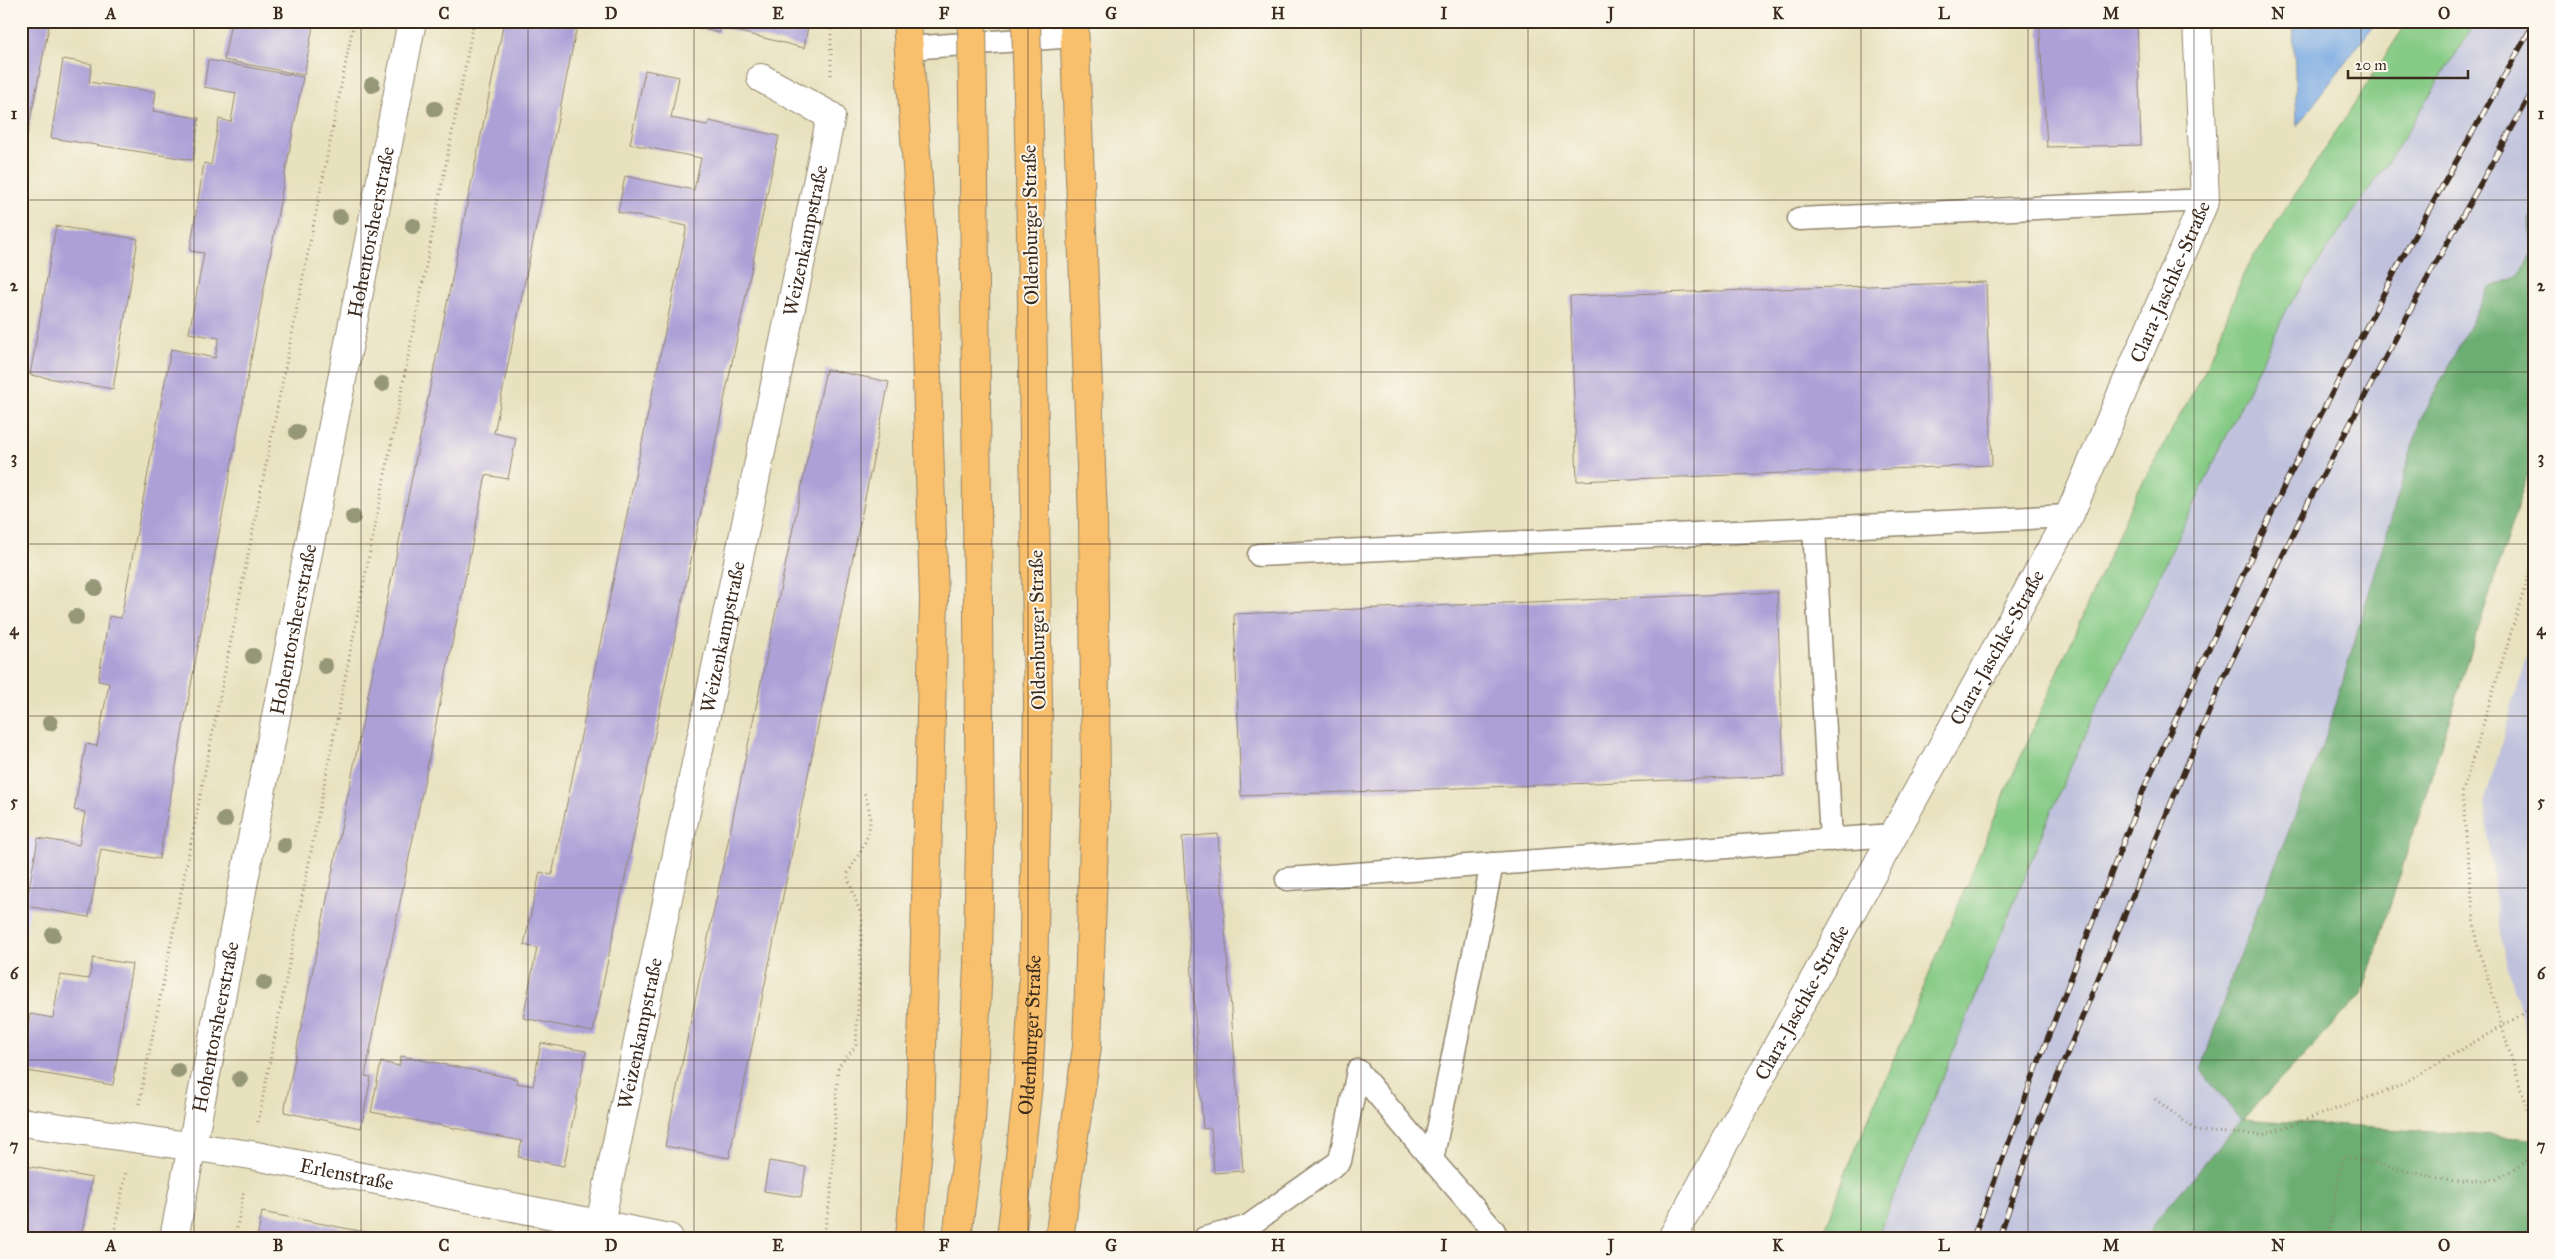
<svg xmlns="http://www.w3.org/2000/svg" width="2555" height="1259" font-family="'IM FELL Great Primer',serif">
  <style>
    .built { fill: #dad6f7 }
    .industrial { fill: #c0c2dd }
    .green { fill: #85ca85; stroke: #607a52 }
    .forest { fill: #6cae72; stroke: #546c48 }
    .water { fill: #78a9e3; stroke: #5a6a80 }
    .building { fill: #aca0d7 }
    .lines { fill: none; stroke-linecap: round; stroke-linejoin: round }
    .lane-casing { stroke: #92866e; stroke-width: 25 }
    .street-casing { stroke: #92866e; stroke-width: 30 }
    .highway-casing { stroke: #92866e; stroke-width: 30 }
    .path { stroke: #92866e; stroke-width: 3; stroke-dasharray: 1 4; stroke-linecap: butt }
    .lane { stroke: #fff; stroke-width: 22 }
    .street { stroke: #fff; stroke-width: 28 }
    .highway { stroke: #f8bf6c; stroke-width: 28 }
    .rail-casing { stroke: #3b2a1e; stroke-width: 5.5 }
    .rail { stroke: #fbf7ec; stroke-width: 4; stroke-dasharray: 11; stroke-linecap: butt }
    .highway-bridge-casing { stroke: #92866e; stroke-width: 30; stroke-linecap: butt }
    .highway-bridge { stroke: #f8bf6c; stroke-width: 28 }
    .tree { fill: #959777 }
    .grid { fill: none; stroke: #3b2a1e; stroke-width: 1; stroke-opacity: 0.55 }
    .labels { text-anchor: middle; stroke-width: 4; stroke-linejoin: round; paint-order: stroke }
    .street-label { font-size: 20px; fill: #3b2a1e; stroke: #fbf7ec }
    .neatline { fill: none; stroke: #3b2a1e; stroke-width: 2 }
    .grid-label { font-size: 16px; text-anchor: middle; font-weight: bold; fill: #3b2a1e }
  </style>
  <rect width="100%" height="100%" fill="#fbf7ec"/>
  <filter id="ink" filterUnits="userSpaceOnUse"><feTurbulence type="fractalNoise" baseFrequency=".02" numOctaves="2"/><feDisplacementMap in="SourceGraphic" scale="10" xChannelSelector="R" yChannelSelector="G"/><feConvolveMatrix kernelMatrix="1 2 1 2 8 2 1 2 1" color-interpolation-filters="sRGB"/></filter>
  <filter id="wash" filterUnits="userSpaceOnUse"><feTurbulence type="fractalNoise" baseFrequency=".0096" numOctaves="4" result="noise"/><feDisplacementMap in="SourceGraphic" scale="20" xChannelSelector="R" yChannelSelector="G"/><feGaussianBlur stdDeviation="1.12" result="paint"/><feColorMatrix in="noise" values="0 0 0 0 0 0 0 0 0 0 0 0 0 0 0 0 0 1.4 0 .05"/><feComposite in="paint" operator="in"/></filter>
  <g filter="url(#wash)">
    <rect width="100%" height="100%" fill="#e8e1be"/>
    <polygon class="built" points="21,836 40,840 21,964"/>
    <g class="industrial">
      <polygon points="2476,21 2534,21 2534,209 2529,218 2533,252 2518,277 2489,288 2327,734 2233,973 2201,1070 2242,1120 2153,1224 2147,1238 1877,1238 2048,819 2093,716 2287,309 2398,147"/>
      <polygon points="2534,632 2534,1062 2501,941 2484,803"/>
    </g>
    <polygon class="green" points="2408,21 2476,21 2398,147 2287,309 2093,716 2048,819 1877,1238 1822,1238 1845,1175 2011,779 2135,496 2208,365 2244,273"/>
    <polygon class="forest" points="2534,209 2534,454 2362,994 2243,1119 2534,1139 2534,1238 2147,1238 2153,1224 2242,1120 2201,1070 2233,973 2327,734 2420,421 2489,288 2518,277 2533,252 2529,218"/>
    <polygon class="water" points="2293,21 2377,21 2297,126"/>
    <g id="blocks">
      <g class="building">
        <polygon points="21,21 50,21 22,161 21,161"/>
        <polygon points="231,21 314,21 304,75 224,60"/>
        <polygon points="504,21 578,21 494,433 516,438 508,479 486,475 365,1076 371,1077 361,1128 284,1112"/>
        <polygon points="669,21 809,21 804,48 720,27 719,33"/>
        <polygon points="2039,21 2137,21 2141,145 2047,147"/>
        <polygon points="63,59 92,64 89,82 156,92 153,111 199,118 193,160 51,138"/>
        <polygon points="208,60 303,77 159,859 101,849 89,917 26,906 38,838 79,845 85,812 74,810 86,744 97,746 109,683 98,681 109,616 121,618 171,349 215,358 219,338 189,333 204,253 190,251 204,163 211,165 219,119 231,122 236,93 204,87"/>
        <polygon points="645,70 679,77 671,118 707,125 709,121 779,136 593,1032 523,1018 537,948 524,945 540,872 552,875 687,226 618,212 625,176 694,190 701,158 630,144"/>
        <polygon points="56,226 138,239 113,389 30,375"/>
        <polygon points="1986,282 1992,465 1577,481 1570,296"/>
        <polygon points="826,369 889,382 729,1158 665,1146"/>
        <polygon points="1777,592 1784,776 1241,796 1234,614"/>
        <polygon points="1218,834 1243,1171 1214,1173 1211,1128 1203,1129 1182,837"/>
        <polygon points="93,958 132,964 113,1085 21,1070 21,1039 26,1039 30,1014 53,1018 60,975 89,979"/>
        <polygon points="541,1043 586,1051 564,1166 518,1157 522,1141 371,1112 381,1062 399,1066 401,1056 517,1079 516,1083 533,1086"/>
        <polygon points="769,1161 806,1167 801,1197 764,1191"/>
        <polygon points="21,1165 92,1178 81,1238 21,1238 25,1207 21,1206"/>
        <polygon points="262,1212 390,1237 390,1238 257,1238"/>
      </g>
    </g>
  </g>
  <g filter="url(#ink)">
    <use href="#blocks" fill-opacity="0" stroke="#92866e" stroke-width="1"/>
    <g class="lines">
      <g class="lane-casing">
        <g id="lane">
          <polyline points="909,48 1075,36"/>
          <polyline points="1799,219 2205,200"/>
          <polyline points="1814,528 1831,840"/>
          <polyline points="1259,555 2069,516"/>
          <polyline points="1287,879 1893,835"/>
          <polyline points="1358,1071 1432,1160 1494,1231 1497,1238"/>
          <polyline points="1432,1160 1492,864"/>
          <polyline points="1205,1238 1247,1227 1340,1161 1358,1071"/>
        </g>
      </g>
      <g class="street-casing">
        <g id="street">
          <path id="s1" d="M21,1122l230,33 418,83"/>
          <path id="s2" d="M174,1238l238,-1217"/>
          <path id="s3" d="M597,1238l234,-1122 -70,-38"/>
          <path id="s4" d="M1672,1238l397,-722 136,-316 -8,-179"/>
        </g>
      </g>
      <g class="highway-casing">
        <g id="highway">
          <polyline points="907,21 923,255 934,600 920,1123 910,1238"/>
          <polyline points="957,1238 971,1123 978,963 980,835 974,175"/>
          <path id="s5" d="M1011,1238l17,-153 5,-97 5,-284 -8,-533"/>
          <polyline points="1059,1238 1087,1047 1096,783 1093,518 1074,21"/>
        </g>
      </g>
      <g class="path">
        <polyline points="831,75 831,21"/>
        <polyline points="2534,557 2462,794 2476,940 2534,1133"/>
        <polyline points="2155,1099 2197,1131 2262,1135 2395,1088 2521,1015 2534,1004"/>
        <polyline points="139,1104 354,21"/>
        <polyline points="258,1122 474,21"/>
        <polyline points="113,1238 126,1172"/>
        <polyline points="235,1238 244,1189"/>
        <path d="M823,1238l8,-43 7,-128 18,-21 6,-128 -15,-43c18,-33 32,-46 16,-85"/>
        <polyline points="2328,1238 2343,1156 2454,1182 2497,1179 2526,1162 2534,1139"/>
      </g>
      <use href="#lane" class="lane"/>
      <use href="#street" class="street"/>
      <use href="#highway" class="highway"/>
      <g class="rail-casing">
        <g id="rail">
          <polyline points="1973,1238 2045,1045 2145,786 2286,482 2402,258 2534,23"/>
          <polyline points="1999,1238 2037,1126 2223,678 2310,499 2433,268 2534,89"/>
        </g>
      </g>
      <use href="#rail" class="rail"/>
      <g class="highway-bridge-casing">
        <g id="highway-bridge">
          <polyline points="972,21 974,175"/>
          <polyline points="1026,21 1030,171"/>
        </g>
      </g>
      <use href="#highway-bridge" class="highway-bridge"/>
    </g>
    <g class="tree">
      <circle cx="372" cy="85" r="8"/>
      <circle cx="435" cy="109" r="8"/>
      <circle cx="340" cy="217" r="8"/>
      <circle cx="413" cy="226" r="8"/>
      <circle cx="382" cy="384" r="8"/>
      <circle cx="297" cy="432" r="8"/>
      <circle cx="353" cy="517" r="8"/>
      <circle cx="95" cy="588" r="8"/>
      <circle cx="76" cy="617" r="8"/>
      <circle cx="253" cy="656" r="8"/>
      <circle cx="325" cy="666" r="8"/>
      <circle cx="50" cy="723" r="8"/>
      <circle cx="225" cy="820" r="8"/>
      <circle cx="284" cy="845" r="8"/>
      <circle cx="53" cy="935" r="8"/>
      <circle cx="264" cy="983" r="8"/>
      <circle cx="178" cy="1071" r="8"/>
      <circle cx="240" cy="1079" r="8"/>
    </g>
  </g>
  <path class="grid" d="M194,21v1217M361,21v1217M528,21v1217M694,21v1217M861,21v1217M1028,21v1217M1194,21v1217M1361,21v1217M1528,21v1217M1694,21v1217M1861,21v1217M2028,21v1217M2194,21v1217M2361,21v1217M21,200h2513M21,372h2513M21,544h2513M21,716h2513M21,888h2513M21,1060h2513"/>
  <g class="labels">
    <g class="street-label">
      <text transform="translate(1030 225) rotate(-91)" y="7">Oldenburger Straße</text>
      <text dy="7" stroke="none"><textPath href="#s2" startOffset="1025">Hohentorsheerstraße</textPath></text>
      <text dy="7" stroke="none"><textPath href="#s3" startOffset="1019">Weizenkampstraße</textPath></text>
      <text dy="7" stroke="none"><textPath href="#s4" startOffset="1079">Clara-Jaschke-Straße</textPath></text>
      <text dy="7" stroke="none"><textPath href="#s2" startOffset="620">Hohentorsheerstraße</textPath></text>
      <text transform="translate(1037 630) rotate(-91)" y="7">Oldenburger Straße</text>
      <text dy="7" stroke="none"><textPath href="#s3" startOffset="614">Weizenkampstraße</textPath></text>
      <text dy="7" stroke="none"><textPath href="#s4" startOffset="674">Clara-Jaschke-Straße</textPath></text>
      <text dy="7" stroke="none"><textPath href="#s4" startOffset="269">Clara-Jaschke-Straße</textPath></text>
      <text dy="7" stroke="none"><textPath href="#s2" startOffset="215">Hohentorsheerstraße</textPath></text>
      <text dy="7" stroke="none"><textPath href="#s3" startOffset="209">Weizenkampstraße</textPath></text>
      <text dy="7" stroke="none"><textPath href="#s5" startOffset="204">Oldenburger Straße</textPath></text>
      <text dy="7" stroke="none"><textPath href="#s1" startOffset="330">Erlenstraße</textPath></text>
    </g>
  </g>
  <rect width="2555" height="1259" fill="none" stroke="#fbf7ec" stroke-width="55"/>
  <path d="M2348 70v8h120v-8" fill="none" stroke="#3b2a1e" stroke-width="2.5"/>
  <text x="2355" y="70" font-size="15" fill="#3b2a1e" stroke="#fbf7ec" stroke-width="4" paint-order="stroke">20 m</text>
  <rect x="28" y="28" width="2500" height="1204" class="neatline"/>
  <g class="grid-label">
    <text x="111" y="19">A</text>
    <text x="278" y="19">B</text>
    <text x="444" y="19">C</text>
    <text x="611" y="19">D</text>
    <text x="778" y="19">E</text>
    <text x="944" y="19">F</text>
    <text x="1111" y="19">G</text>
    <text x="1278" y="19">H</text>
    <text x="1444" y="19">I</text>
    <text x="1611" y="19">J</text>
    <text x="1778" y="19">K</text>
    <text x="1944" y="19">L</text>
    <text x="2111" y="19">M</text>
    <text x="2278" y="19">N</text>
    <text x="2444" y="19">O</text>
    <text x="14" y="119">1</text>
    <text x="2541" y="119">1</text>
    <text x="14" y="291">2</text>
    <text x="2541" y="291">2</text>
    <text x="14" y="463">3</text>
    <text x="2541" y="463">3</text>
    <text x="14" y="635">4</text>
    <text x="2541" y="635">4</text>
    <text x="14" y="807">5</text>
    <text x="2541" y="807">5</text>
    <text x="14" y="979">6</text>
    <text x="2541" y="979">6</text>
    <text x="14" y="1151">7</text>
    <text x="2541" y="1151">7</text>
    <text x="111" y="1251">A</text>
    <text x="278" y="1251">B</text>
    <text x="444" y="1251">C</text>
    <text x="611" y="1251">D</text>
    <text x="778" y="1251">E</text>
    <text x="944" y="1251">F</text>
    <text x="1111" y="1251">G</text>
    <text x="1278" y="1251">H</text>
    <text x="1444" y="1251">I</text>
    <text x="1611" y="1251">J</text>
    <text x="1778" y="1251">K</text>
    <text x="1944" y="1251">L</text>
    <text x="2111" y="1251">M</text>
    <text x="2278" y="1251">N</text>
    <text x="2444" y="1251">O</text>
  </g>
</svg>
